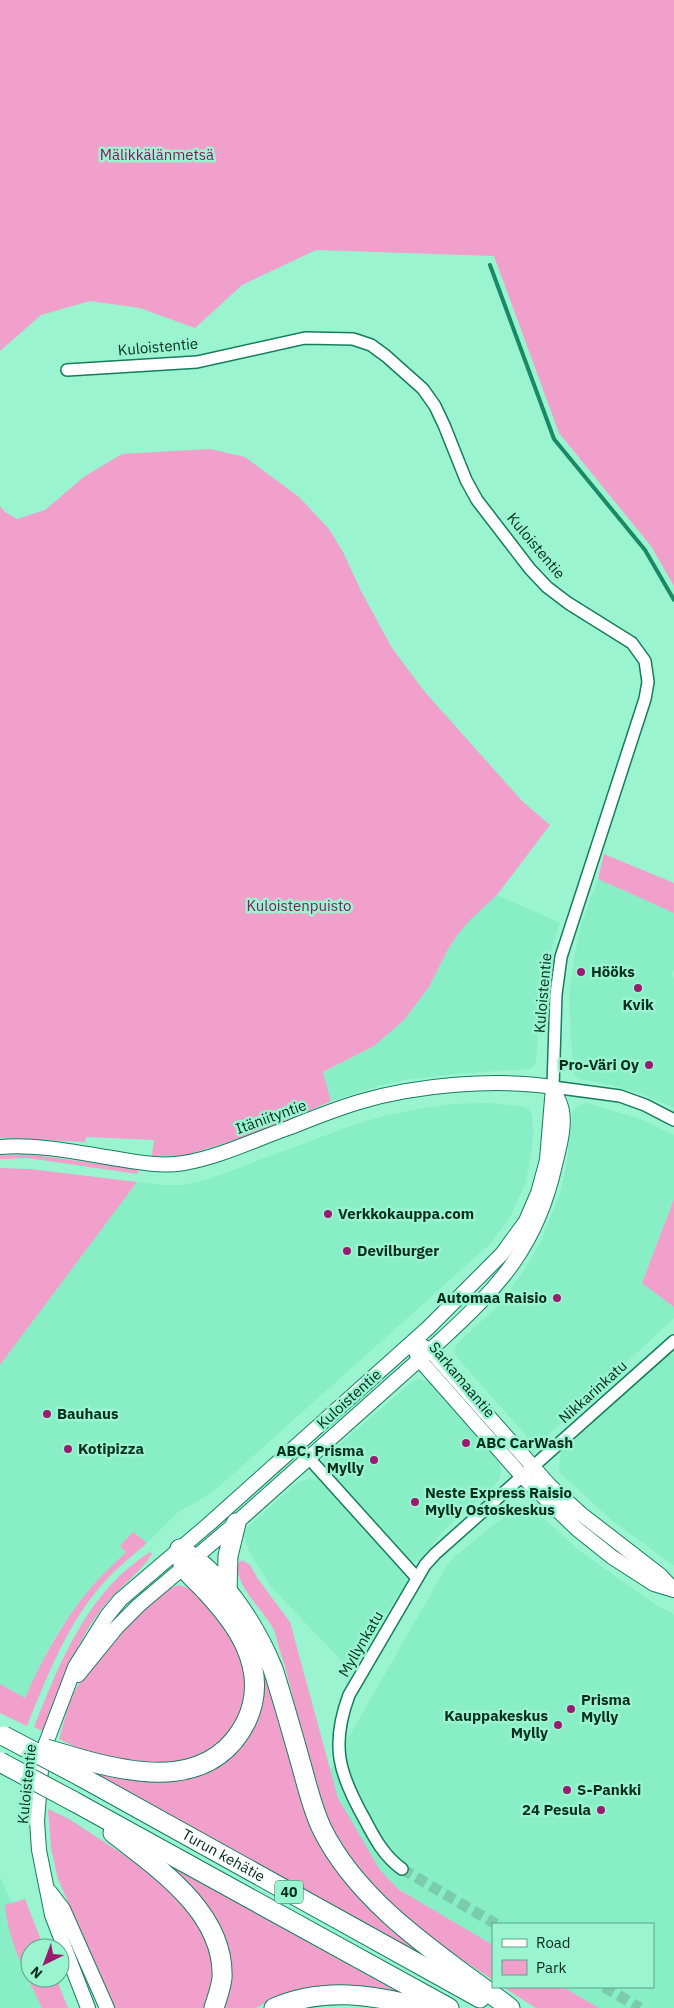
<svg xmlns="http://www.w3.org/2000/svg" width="674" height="2008" font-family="'IBM Plex Sans',sans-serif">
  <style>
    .built { fill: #87eec5 }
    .green { fill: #f1a0cc }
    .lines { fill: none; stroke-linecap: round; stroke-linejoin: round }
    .stream { stroke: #1b8866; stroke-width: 4 }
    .minor-tunnel { stroke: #7bccac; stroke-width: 11; stroke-dasharray: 11 5.5; stroke-linecap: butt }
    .minor-casing { stroke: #167d5d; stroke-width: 14 }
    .tertiary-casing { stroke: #167d5d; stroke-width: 16 }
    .trunk-casing { stroke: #167d5d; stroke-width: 21 }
    .minor { stroke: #fff; stroke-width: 11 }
    .tertiary { stroke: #fff; stroke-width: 14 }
    .trunk { stroke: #fff; stroke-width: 19 }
    .trunk-bridge-casing { stroke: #167d5d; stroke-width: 21; stroke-linecap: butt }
    .trunk-bridge { stroke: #fff; stroke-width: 19 }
    .poi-dot { fill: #9b1a6f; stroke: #99f4cf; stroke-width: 2 }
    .labels { text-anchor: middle; stroke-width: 5; stroke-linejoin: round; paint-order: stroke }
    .shield { fill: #99f4cf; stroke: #306954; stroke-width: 1 }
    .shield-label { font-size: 14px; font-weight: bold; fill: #032d1f }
    .park-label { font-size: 15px; fill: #871961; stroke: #99f4cf }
    .street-label { font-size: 15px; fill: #032d1f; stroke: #99f4cf }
    .poi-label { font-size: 15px; font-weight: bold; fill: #032d1f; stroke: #99f4cf; text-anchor: start }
  </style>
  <rect width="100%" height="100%" fill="#99f4cf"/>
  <g class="built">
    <polygon points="598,879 674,913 674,969 672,974 674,980 674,1108 644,1095 612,1085 580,1079 575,1076 573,1071 569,996 574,959 582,922"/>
    <polygon points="497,895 560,923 549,956 541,990 536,1061 534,1066 529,1069 454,1074 404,1080 379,1086 331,1101 323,1072 374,1046 404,1020 429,987 447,951 458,934 471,919"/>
    <polygon points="487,1103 524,1107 529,1110 532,1115 533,1133 532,1150 525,1184 511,1215 491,1243 214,1491 177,1513 147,1543 132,1532 120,1546 126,1552 94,1584 61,1627 47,1651 25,1698 0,1684 0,1365 137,1182 161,1185 183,1185 206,1180 351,1126 384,1116 418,1109 452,1104"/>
    <polygon points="588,1103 643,1120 674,1135 674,1199 642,1282 674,1307 674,1318 543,1440 529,1439 456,1356 454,1350 457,1344 502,1302 530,1261 542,1239 560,1193 566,1168 573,1110 582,1104"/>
    <polygon points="674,1354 674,1565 673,1565 614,1522 559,1472 561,1452 660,1360 667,1355"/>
    <polygon points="418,1379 431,1382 499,1462 501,1471 499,1479 495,1485 442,1532 420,1560 412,1562 323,1464 322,1460 412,1382"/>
    <polygon points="309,1479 318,1480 325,1484 407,1578 406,1584 349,1668 271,1587 250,1553 242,1532 298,1482"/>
    <polygon points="530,1506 581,1552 656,1605 674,1614 674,2008 599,2008 563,1987 653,1987 653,1924 493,1924 493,1945 398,1889 389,1882 380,1870 358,1835 338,1798 330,1770 448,1564 454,1557 515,1508"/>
    <polygon points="0,1877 32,1948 30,1948 30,1978 59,2008 0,2008"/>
  </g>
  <g class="green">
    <polygon points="0,0 674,0 674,586 651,546 559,433 494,256 316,250 242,285 195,328 140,308 90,301 41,315 0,351"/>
    <polygon points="210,449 245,457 299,497 329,529 343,552 361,591 392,648 424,691 522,801 550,825 497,895 471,919 458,934 447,951 429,987 404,1020 374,1046 323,1072 331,1101 291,1119 238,1139 183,1156 152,1156 154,1140 86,1137 85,1142 0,1138 0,506 5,512 17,519 45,510 85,476 122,454"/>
    <polygon points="604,854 674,883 674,913 598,879"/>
    <polygon points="27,1154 138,1169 138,1174 27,1158 0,1159 0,1155"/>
    <polygon points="0,1168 30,1169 137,1182 0,1365"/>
    <polygon points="674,1199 674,1307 642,1283"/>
    <path d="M133,1532l14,11c-14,12 -28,23 -40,36 -39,42 -59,95 -80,147l-27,-13v-29l25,14c18,-41 39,-79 68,-113 10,-11 22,-22 33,-33l-6,-6z"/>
    <path d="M150,1552l2,2c-13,20 -34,34 -49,53 -29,37 -43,81 -59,125l-10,-5c26,-66 54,-136 116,-175z"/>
    <path d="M242,1560l8,5 8,14 32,43 48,176 42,72 18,19 95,56v35c-41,-27 -93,-61 -126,-97 -25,-28 -41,-64 -52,-99 -15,-46 -21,-94 -37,-139 -1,-5 -2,-10 -4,-15 -11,-21 -36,-40 -37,-65z"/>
    <path d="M179,1585l14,5 10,7 37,53 7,39 -3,20 -14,27 -31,24 -40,6 -73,-14 -27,-13c5,-15 8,-34 16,-48 14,-26 76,-100 104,-106z"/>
    <polygon points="256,1659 263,1659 307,1807 431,1961 101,1778 93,1770 120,1776 229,1754"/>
    <polygon points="48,1809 69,1819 144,1868 161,1880 200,1924 215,1968 209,2008 114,2008 58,1879 51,1848"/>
    <polygon points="164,1862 398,1992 270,2000 256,2008 218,2008 227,1964"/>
    <path d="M25,1899l19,49h-14v30h26l12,30h-26c-15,-32 -34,-67 -37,-103z"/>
    <polygon points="503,1987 563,1987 599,2008 536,2008"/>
  </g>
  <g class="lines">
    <polyline class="stream" points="490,265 554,439 645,550 674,600"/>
    <g class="minor-tunnel">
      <polyline points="402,1869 496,1924"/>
      <polyline points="604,1987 640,2008"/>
    </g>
    <g class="minor-casing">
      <g id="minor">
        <polyline points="67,370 197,362 305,338 353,339 371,345 386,356 423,389 435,406 444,425 466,480 477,500 530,569 547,587 568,603 632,643 645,661 648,682 645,699 561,957 556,994 553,1087 620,1096 645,1105 674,1120"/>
        <polyline points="297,1445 417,1578"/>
        <path d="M402,1869c-18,-13 -27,-30 -37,-49 -26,-46 -35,-74 -16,-125l76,-130 10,-11 239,-213"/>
      </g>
    </g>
    <g class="tertiary-casing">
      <g id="tertiary">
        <path d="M0,1147c38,-3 75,5 112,11 24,4 48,9 72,5 36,-6 72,-24 107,-36 22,-9 45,-18 68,-25 56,-17 136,-24 194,-15"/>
        <polyline points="422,1346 430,1350 550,1486 581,1514 660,1575 674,1590"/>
        <polyline points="416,1352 419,1359 521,1475 577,1529 612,1557 654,1584 674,1590"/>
        <path d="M78,1675l39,-48 22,-22 97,-82 204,-182c60,-55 97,-95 115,-176 4,-17 10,-37 7,-54 -1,-7 -5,-14 -8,-21"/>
        <polyline points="50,1892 63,1909 107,2008"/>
        <polyline points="88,2008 52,1915 39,1850 37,1821 41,1770 46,1743 75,1667 107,1616 120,1600 209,1524 428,1328 502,1254 526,1221 538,1193 547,1160 553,1087"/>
      </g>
    </g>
    <g class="trunk-casing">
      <g id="trunk">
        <path d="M180,1549c41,23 75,76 93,120 10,31 19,63 28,95 6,21 11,44 21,65 38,77 121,128 188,179"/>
        <polyline points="227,1592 228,1556 236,1523"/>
        <path d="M84,1760c58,16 129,27 162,-38 12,-25 11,-51 -1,-77 -9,-20 -25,-39 -40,-55 -6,-7 -17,-15 -21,-23 -2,-5 -3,-12 -4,-18"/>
        <path id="s1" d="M80,1776l400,222"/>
        <polyline points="73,1801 449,2008"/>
        <path d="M113,1833c45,35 112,80 109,145 -1,10 -5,20 -8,30"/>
        <path d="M274,2008c48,-21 99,-14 148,0"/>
      </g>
    </g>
    <use href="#minor" class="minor"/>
    <use href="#tertiary" class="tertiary"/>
    <use href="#trunk" class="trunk"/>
    <g class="trunk-bridge-casing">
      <g id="trunk-bridge">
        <polyline points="4,1736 80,1776"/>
        <polyline points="46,1749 84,1760"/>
        <polyline points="0,1762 73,1801"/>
      </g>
    </g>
    <use href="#trunk-bridge" class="trunk-bridge"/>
  </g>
  <g class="poi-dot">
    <circle cx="581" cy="972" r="5"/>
    <circle cx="638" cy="988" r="5"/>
    <circle cx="649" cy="1065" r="5"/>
    <circle cx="328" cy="1214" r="5"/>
    <circle cx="347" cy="1251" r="5"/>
    <circle cx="557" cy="1298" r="5"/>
    <circle cx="47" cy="1414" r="5"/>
    <circle cx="466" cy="1443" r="5"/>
    <circle cx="68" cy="1449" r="5"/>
    <circle cx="374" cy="1460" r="5"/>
    <circle cx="415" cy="1502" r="5"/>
    <circle cx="571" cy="1709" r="5"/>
    <circle cx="558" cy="1725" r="5"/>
    <circle cx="567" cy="1790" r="5"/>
    <circle cx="601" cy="1810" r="5"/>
  </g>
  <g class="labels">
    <rect class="shield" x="275" y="1880.5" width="28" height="23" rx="4"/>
    <g class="shield-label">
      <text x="289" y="1897">40</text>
    </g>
    <g class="park-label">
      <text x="157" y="160">Mälikkälänmetsä</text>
      <text x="299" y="911">Kuloistenpuisto</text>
    </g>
    <g class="street-label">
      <text transform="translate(158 347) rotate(-5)" y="5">Kuloistentie</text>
      <text transform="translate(536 546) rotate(50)" y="5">Kuloistentie</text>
      <text transform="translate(543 993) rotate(-85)" y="5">Kuloistentie</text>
      <text transform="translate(271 1117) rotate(-20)" y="5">Itäniityntie</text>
      <text transform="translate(462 1380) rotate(50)" y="5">Sarkamaantie</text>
      <text transform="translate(593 1392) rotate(-42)" y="5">Nikkarinkatu</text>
      <text transform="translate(349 1399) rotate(-42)" y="5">Kuloistentie</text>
      <text transform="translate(361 1644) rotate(-60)" y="5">Myllynkatu</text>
      <text transform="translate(27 1784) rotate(-84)" y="5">Kuloistentie</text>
      <text dy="5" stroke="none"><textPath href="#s1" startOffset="164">Turun kehätie</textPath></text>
    </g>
    <g class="poi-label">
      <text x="591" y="977">Hööks</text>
      <text x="638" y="1010" text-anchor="middle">Kvik</text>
      <text x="639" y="1070" text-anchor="end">Pro-Väri Oy</text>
      <text x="338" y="1219">Verkkokauppa.com</text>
      <text x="357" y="1256">Devilburger</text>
      <text x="547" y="1303" text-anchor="end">Automaa Raisio</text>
      <text x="57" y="1419">Bauhaus</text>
      <text x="476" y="1448">ABC CarWash</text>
      <text x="78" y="1454">Kotipizza</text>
      <text x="364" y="1456" text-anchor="end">ABC, Prisma<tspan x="364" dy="17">Mylly</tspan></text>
      <text x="425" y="1498">Neste Express Raisio<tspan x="425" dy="17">Mylly Ostoskeskus</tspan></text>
      <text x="581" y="1705">Prisma<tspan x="581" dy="17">Mylly</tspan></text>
      <text x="548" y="1721" text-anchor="end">Kauppakeskus<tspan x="548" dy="17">Mylly</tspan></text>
      <text x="577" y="1795">S-Pankki</text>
      <text x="591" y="1815" text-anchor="end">24 Pesula</text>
    </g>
  </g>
  <rect x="492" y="1923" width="162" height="65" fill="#99f4cf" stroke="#5da489"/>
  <rect x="502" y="1939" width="25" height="8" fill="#ffffff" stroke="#5da489"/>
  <text x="536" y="1948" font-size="15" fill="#032d1f">Road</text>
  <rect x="502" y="1960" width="25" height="15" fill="#f1a0cc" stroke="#5da489"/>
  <text x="536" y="1973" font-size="15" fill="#032d1f">Park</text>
  <g transform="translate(45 1963) rotate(222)"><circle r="24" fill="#99f4cf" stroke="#5da489"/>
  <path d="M0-4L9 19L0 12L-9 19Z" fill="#9b1a6f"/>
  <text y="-8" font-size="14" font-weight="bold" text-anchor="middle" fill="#032d1f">N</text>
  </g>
</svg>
